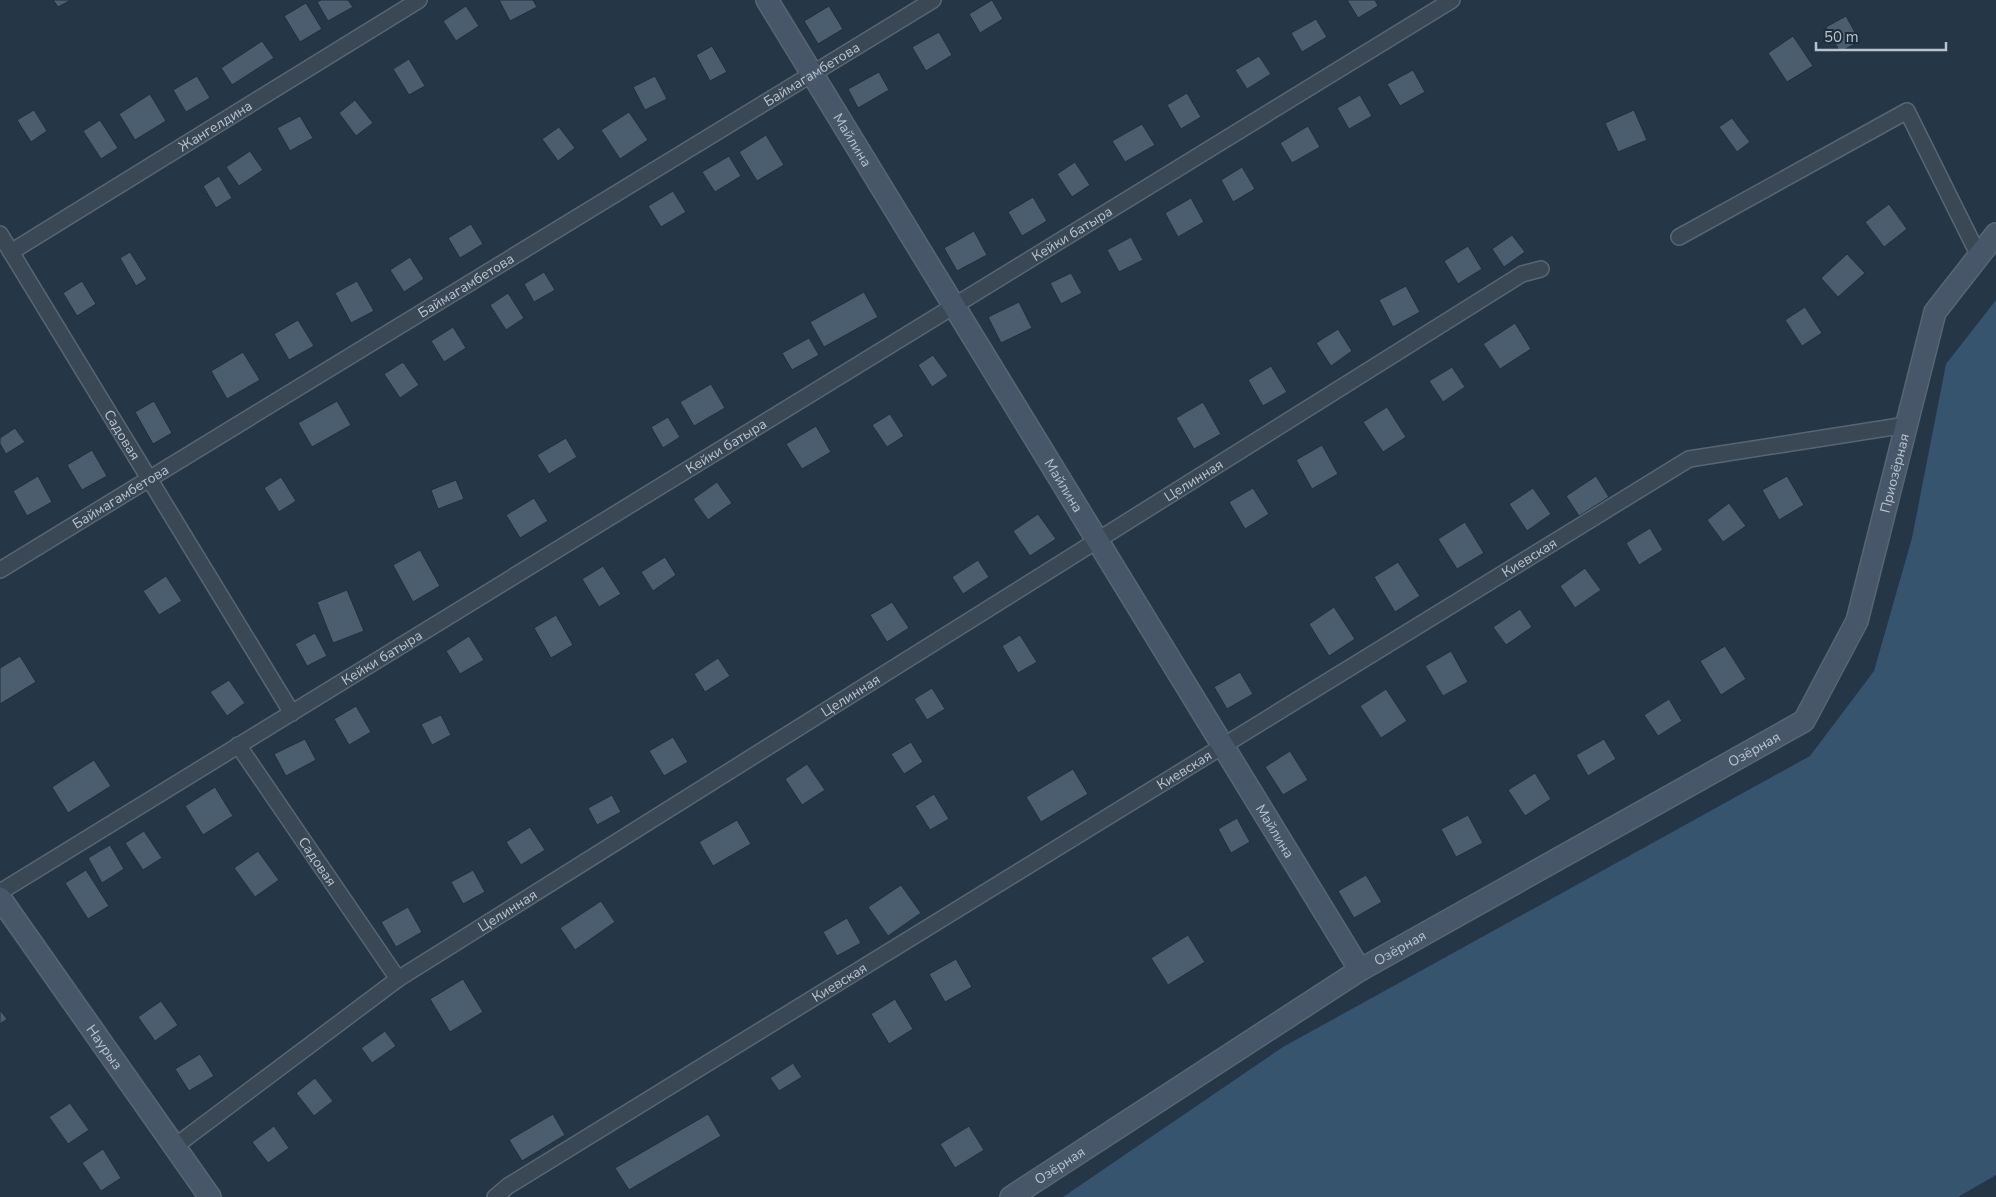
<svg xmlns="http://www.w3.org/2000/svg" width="1996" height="1197" font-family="'Nunito Sans',sans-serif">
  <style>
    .water { fill: #37546f }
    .building { fill: #4b5e70; stroke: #202f3d }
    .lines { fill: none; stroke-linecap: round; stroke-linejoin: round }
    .street-casing { stroke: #586673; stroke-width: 18 }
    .secondary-casing { stroke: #586673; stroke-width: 24 }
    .street { stroke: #3a4856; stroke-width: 15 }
    .secondary { stroke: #475769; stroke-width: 21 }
    .labels { text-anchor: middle; stroke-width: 4.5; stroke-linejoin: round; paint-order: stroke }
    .street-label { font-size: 14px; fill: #b8c3cf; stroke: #1e2d3b }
  </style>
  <rect width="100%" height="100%" fill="#253747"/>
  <polygon class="water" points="1996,300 1996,1175 1958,1197 1063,1197 1283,1047 1810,756 1874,671 1912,538 1946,364"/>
  <g class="building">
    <polygon points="53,0 71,0 58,7"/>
    <polygon points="321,0 348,0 353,7 328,21 317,2"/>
    <polygon points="499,0 533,0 537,7 510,21"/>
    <polygon points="992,0 1003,19 980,33 969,14"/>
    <polygon points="1347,0 1375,0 1378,6 1358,18"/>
    <polygon points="306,3 322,29 300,42 284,16"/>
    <polygon points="466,6 479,26 456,41 443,21"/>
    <polygon points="829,6 843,29 818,44 804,21"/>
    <polygon points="1846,16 1860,41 1840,52 1826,27"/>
    <polygon points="1316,19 1327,37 1302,52 1291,33"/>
    <polygon points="939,32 952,55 926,71 912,47"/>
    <polygon points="1793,36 1813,66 1787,82 1768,53"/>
    <polygon points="262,41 274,58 232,85 221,68"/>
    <polygon points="712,46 727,72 710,81 696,55"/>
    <polygon points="1259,56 1271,74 1247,89 1235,70"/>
    <polygon points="409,59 425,86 409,95 393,69"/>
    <polygon points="1413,70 1425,92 1400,106 1387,84"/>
    <polygon points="879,72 889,90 858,108 848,89"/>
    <polygon points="197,76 210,98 186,112 173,90"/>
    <polygon points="655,76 667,99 645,110 633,87"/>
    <polygon points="1187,93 1201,117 1181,129 1167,105"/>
    <polygon points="150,94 166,121 135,140 119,114"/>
    <polygon points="1360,95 1372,116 1349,129 1337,108"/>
    <polygon points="355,100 373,123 356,136 339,113"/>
    <polygon points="34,110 47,131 31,142 17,120"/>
    <polygon points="1634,110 1647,140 1618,152 1605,123"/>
    <polygon points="629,112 648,140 620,159 601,130"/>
    <polygon points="300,116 313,138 290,151 277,128"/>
    <polygon points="1732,118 1750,142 1737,152 1719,127"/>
    <polygon points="100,120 118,148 101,159 83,131"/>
    <polygon points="1142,124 1155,145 1125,162 1112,141"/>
    <polygon points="1308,126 1320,147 1292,163 1280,143"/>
    <polygon points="559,127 575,148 558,161 542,139"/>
    <polygon points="766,135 784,165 757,181 739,152"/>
    <polygon points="250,151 263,170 239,186 226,167"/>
    <polygon points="729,156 741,176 715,192 702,172"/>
    <polygon points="1075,162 1090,185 1072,197 1057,174"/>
    <polygon points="1242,167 1255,189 1233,202 1221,180"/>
    <polygon points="219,176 232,198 216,208 203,186"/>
    <polygon points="673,191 686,212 661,227 648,206"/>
    <polygon points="1033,197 1047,221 1022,236 1008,212"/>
    <polygon points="1191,198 1204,222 1178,237 1165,213"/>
    <polygon points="1889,204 1907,229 1884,247 1865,222"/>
    <polygon points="471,224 483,244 460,258 448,238"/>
    <polygon points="974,231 987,255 957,271 944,248"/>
    <polygon points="1512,235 1525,252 1504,267 1492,249"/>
    <polygon points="1131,237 1143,260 1119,272 1107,250"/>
    <polygon points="1468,246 1482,269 1458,284 1444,261"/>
    <polygon points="130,252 147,279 136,286 120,258"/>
    <polygon points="1847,254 1865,273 1838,297 1821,278"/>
    <polygon points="410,257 424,279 404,292 390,270"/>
    <polygon points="544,272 555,290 534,302 524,284"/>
    <polygon points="1071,273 1082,293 1061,304 1050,283"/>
    <polygon points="82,281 96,304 77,316 63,293"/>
    <polygon points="357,281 374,311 351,323 335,293"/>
    <polygon points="1406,286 1420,312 1393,327 1379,300"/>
    <polygon points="864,292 878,317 824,347 810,322"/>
    <polygon points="508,293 524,318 506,330 490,305"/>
    <polygon points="1019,302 1032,328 1001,343 988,317"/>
    <polygon points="1805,307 1822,333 1802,346 1785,320"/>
    <polygon points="298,320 314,346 289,360 274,334"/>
    <polygon points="1515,323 1531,349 1500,369 1483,344"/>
    <polygon points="453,327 466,348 444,362 431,341"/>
    <polygon points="1338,329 1352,351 1331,366 1316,343"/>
    <polygon points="809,338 819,355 792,370 782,353"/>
    <polygon points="243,352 260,380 227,399 211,371"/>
    <polygon points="933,355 948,376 932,387 918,365"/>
    <polygon points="403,362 419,385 400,398 384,374"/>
    <polygon points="1271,366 1287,392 1263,406 1248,380"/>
    <polygon points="1452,367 1465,387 1443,402 1429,381"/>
    <polygon points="711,384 725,408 694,426 680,402"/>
    <polygon points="154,401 172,433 153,444 135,412"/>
    <polygon points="337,401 351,425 312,447 298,423"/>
    <polygon points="1203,402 1221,434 1194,449 1176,418"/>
    <polygon points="1387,407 1406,437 1383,452 1363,422"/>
    <polygon points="890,414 904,436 887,447 872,425"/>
    <polygon points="668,417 680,437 663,448 651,427"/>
    <polygon points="816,426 831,452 802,469 786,444"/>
    <polygon points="15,428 25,442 6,454 0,444 0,438"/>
    <polygon points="566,438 577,457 549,474 537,455"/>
    <polygon points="1322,445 1338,474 1312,489 1296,460"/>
    <polygon points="92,450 107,476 82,490 67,465"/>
    <polygon points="38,476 52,502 27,516 13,491"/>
    <polygon points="1596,476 1609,497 1579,516 1566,496"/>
    <polygon points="1787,476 1804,505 1779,520 1762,490"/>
    <polygon points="281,477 296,501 279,512 264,488"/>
    <polygon points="456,480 464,499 438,509 431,490"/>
    <polygon points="717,482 732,503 708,520 693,499"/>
    <polygon points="1253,488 1269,514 1245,529 1229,502"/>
    <polygon points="1533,488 1551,514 1527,531 1509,504"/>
    <polygon points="534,498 548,521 520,538 506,515"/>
    <polygon points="1729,503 1746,526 1723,542 1707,520"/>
    <polygon points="1038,514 1056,539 1030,556 1013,531"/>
    <polygon points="1465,522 1484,553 1457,569 1438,539"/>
    <polygon points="1650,528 1663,550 1639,565 1626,543"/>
    <polygon points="420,550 440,586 413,602 393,565"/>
    <polygon points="665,557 676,575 653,591 641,572"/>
    <polygon points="978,560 989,577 963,594 952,577"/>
    <polygon points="1398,562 1420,596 1395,612 1374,577"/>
    <polygon points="603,566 621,594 599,607 582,579"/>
    <polygon points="1585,568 1601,590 1575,608 1560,586"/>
    <polygon points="166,576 182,601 159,615 143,591"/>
    <polygon points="347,590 364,631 333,643 317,602"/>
    <polygon points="892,602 909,628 887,642 870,615"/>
    <polygon points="1334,607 1355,639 1329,656 1309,624"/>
    <polygon points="1520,609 1532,627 1506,645 1493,627"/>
    <polygon points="556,615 573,645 551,658 534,628"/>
    <polygon points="315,633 327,656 307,666 295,644"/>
    <polygon points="1020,635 1037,662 1018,673 1002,646"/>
    <polygon points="469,636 484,660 460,674 446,651"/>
    <polygon points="1725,646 1746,679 1721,695 1700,661"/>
    <polygon points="1451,651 1468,682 1443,696 1425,666"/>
    <polygon points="20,656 36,682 0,704 0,668"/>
    <polygon points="718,658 730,676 705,692 694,674"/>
    <polygon points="1240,672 1253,694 1227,709 1214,687"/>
    <polygon points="229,680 245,703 227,716 210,692"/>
    <polygon points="932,688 945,709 927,720 914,699"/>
    <polygon points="1386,689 1407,721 1381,738 1360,706"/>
    <polygon points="1669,699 1682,721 1658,736 1644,715"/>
    <polygon points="356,706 371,732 349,745 334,719"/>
    <polygon points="441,715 451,735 432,745 421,724"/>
    <polygon points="673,737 688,762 664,776 649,751"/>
    <polygon points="305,739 316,760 286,776 274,754"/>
    <polygon points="1604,739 1616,759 1588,776 1576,755"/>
    <polygon points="911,742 923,762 904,774 891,754"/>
    <polygon points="1290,751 1308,780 1283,795 1265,767"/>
    <polygon points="94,760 111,786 68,813 52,787"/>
    <polygon points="807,764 825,790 802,805 785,779"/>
    <polygon points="1073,769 1088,794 1041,822 1026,797"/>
    <polygon points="1535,773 1551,799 1525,816 1508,790"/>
    <polygon points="215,787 233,816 203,835 185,806"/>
    <polygon points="934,794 949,819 930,830 915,806"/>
    <polygon points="612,795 621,812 597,825 588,808"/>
    <polygon points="1468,815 1483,843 1456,857 1441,829"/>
    <polygon points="1237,818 1250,842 1231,853 1218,829"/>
    <polygon points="737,820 751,844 713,866 699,842"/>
    <polygon points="530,827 545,850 521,865 506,842"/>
    <polygon points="144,831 162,858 143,870 125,843"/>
    <polygon points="110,845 124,869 102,883 88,858"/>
    <polygon points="258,851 279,880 255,897 234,868"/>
    <polygon points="86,870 109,906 88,919 65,883"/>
    <polygon points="473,870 485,892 463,904 451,882"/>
    <polygon points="1366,875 1382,902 1354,918 1338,891"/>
    <polygon points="901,885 921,913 888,936 868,907"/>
    <polygon points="601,901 615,922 575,950 560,928"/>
    <polygon points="408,907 422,932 396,947 381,922"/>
    <polygon points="847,918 861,943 837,956 823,932"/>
    <polygon points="1188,935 1205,962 1168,985 1151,958"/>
    <polygon points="956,959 972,987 945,1002 929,974"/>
    <polygon points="463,979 483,1012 450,1032 430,999"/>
    <polygon points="895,999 913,1029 889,1044 871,1014"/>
    <polygon points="161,1001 178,1025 155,1041 138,1017"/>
    <polygon points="0,1010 7,1019 0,1024"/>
    <polygon points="385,1031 396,1046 372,1063 361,1048"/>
    <polygon points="200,1054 214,1076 189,1091 175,1069"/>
    <polygon points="793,1063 802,1077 779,1091 770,1078"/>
    <polygon points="315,1078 333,1101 314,1116 296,1093"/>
    <polygon points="70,1103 89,1130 68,1144 49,1117"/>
    <polygon points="553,1114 565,1135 522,1161 509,1140"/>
    <polygon points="708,1114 721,1136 629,1190 615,1168"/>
    <polygon points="274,1126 289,1148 268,1163 252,1142"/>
    <polygon points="969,1126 984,1150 955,1168 940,1144"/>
    <polygon points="103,1149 121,1178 101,1191 82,1163"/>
  </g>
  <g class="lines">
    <g class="street-casing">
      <g id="street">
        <path id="s1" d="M0,234l292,479"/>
        <polyline points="1679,237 1907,111 1979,256"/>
        <path id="s2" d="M11,252l408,-252"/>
        <path id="s3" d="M0,570l933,-570"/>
        <path id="s4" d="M238,745l160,234"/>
        <path id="s5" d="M0,892l1452,-892"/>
        <path id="s6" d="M174,1147l224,-168 1124,-705 19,-5"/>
        <path id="s7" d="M495,1197l13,-11 1181,-727 217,-34"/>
      </g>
    </g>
    <g class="secondary-casing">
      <g id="secondary">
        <path id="s8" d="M767,0l593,970"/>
        <path id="s9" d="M0,898l210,299"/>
        <path id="s10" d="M1011,1197l349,-227 444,-249 53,-100 78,-309 61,-78"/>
      </g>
    </g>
    <use href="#street" class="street"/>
    <use href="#secondary" class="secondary"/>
  </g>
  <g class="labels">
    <g class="street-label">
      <text dy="5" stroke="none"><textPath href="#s3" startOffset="951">Баймагамбетова</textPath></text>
      <text dy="5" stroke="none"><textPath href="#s2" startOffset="240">Жангелдина</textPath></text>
      <text dy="5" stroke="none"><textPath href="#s8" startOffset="164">Майлина</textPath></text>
      <text dy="5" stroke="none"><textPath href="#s5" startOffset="1258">Кейки батыра</textPath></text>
      <text dy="5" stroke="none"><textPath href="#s3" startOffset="546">Баймагамбетова</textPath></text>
      <text dy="5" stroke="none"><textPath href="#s1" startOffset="235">Садовая</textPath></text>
      <text dy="5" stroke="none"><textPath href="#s5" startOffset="852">Кейки батыра</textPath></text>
      <text dy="5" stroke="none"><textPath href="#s10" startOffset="1191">Приозёрная</textPath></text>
      <text dy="5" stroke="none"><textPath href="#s6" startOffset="1219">Целинная</textPath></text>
      <text dy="5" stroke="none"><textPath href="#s8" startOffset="569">Майлина</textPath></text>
      <text dy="5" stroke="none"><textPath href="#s3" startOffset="141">Баймагамбетова</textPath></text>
      <text dy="5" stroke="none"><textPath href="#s7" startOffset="1216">Киевская</textPath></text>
      <text dy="5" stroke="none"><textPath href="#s5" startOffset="448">Кейки батыра</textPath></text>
      <text dy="5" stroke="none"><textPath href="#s6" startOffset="814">Целинная</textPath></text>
      <text dy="5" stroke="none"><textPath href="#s10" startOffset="868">Озёрная</textPath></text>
      <text dy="5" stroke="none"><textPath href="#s7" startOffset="811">Киевская</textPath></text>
      <text dy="5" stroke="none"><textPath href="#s8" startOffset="974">Майлина</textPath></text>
      <text dy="5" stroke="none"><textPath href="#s4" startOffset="141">Садовая</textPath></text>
      <text dy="5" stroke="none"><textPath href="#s6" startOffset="409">Целинная</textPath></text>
      <text dy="5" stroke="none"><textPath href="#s10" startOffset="462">Озёрная</textPath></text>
      <text dy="5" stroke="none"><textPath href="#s7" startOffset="406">Киевская</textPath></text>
      <text dy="5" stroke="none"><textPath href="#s9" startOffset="182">Наурыз</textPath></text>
      <text dy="5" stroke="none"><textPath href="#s10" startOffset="58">Озёрная</textPath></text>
    </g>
  </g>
  <path d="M1816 42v8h130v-8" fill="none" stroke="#b8c3cf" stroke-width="2.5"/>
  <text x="1824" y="42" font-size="15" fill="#b8c3cf" stroke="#1e2d3b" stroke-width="4" paint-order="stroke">50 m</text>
</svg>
